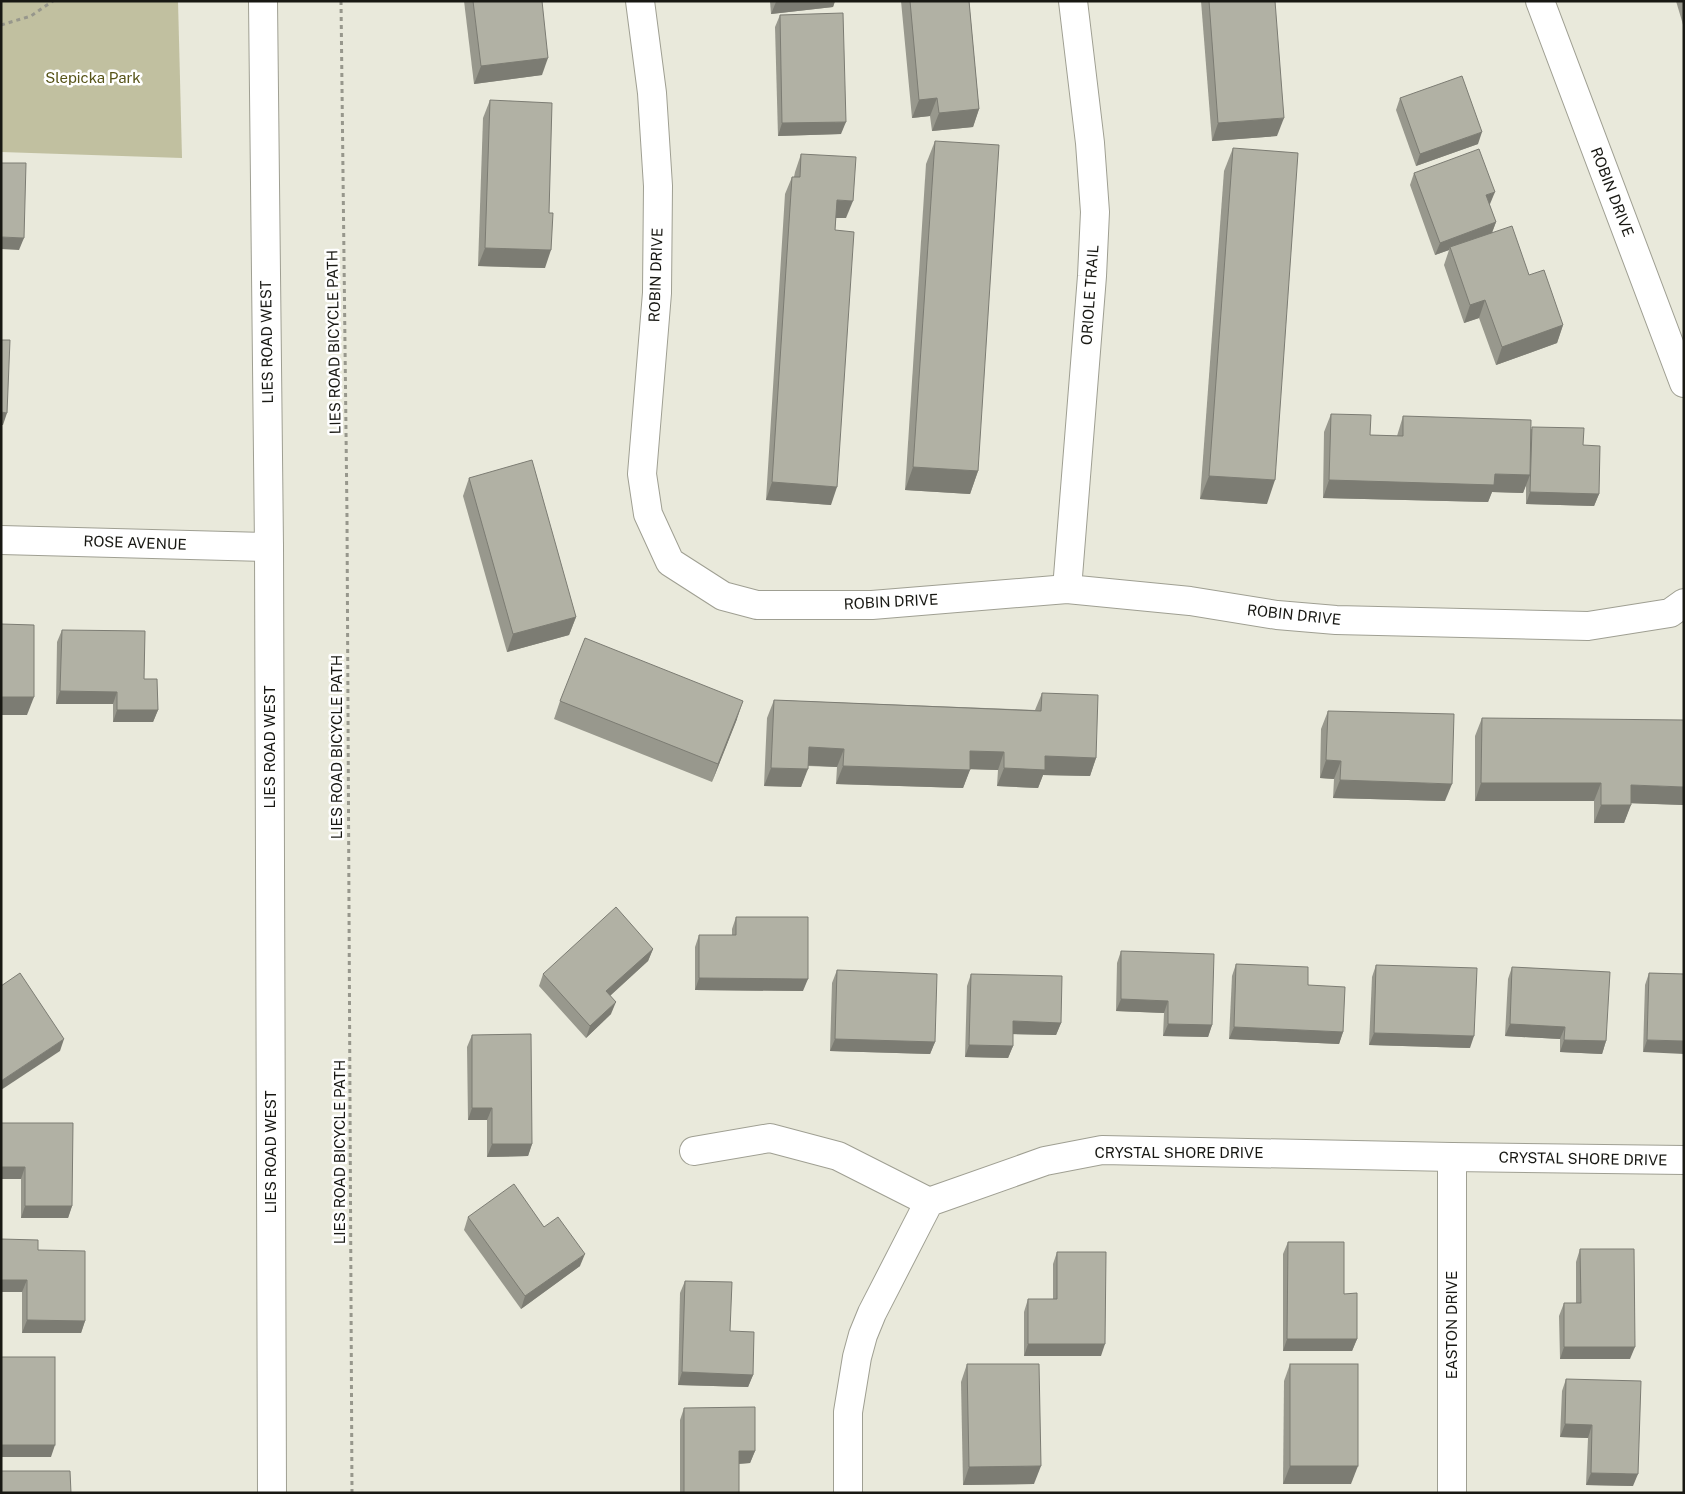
<svg xmlns="http://www.w3.org/2000/svg" width="1685" height="1494" font-family="'Public Sans',sans-serif">
  <style>
    .green { fill: #c1c0a0 }
    .lines { fill: none; stroke-linecap: round; stroke-linejoin: round }
    .minor-casing { stroke: #9f9f92; stroke-width: 30 }
    .path { stroke: #97978c; stroke-width: 3; stroke-dasharray: 4 4; stroke-linecap: butt }
    .minor { stroke: #fff; stroke-width: 28 }
    .wall { fill: #98988d }
    .shaded-wall { fill: #7c7c73 }
    .building { fill: #b1b1a4; stroke: #7c7c73 }
    .labels { text-anchor: middle; stroke-width: 5; stroke-linejoin: round; paint-order: stroke }
    .park-label { font-size: 15px; fill: #575418; stroke: #fff }
    .street-label { font-size: 15px; fill: #181813; stroke: #fff }
  </style>
  <rect width="100%" height="100%" fill="#e9e9db"/>
  <polygon class="green" points="1,1 178,1 182,158 1,152"/>
  <g class="lines">
    <g class="minor-casing">
      <g id="minor">
        <polyline points="263,1 269,547 272,1493"/>
        <polyline points="640,1 652,93 658,186 657,293 642,474 648,514 670,562 723,596 757,605 872,605 1067,589 1190,601 1277,615 1336,620 1588,626 1670,613 1684,603"/>
        <polyline points="1540,1 1684,383"/>
        <polyline points="1,540 269,547"/>
        <polyline points="1067,589 1092,276 1095,212 1090,143 1073,1"/>
        <polyline points="694,1151 770,1138 838,1156 929,1202"/>
        <polyline points="848,1493 848,1412 857,1357 863,1335 872,1313 929,1202 1045,1161 1102,1150 1452,1157 1684,1160"/>
        <polyline points="1452,1493 1452,1157"/>
      </g>
    </g>
    <g class="path">
      <polyline points="341,1 347,517 352,1493"/>
      <polyline points="1,25 31,16 53,1"/>
    </g>
    <use href="#minor" class="minor"/>
  </g>
  <g class="wall">
    <polygon points="464,1 542,1 542,75 474,84"/>
    <polygon points="770,1 835,1 833,7 771,14"/>
    <polygon points="901,1 969,1 979,109 973,127 932,131 930,116 912,118"/>
    <polygon points="1201,1 1275,1 1277,136 1212,141"/>
    <polygon points="1676,1 1684,1 1684,28"/>
    <polygon points="780,15 841,134 778,136 775,27"/>
    <polygon points="1400,98 1478,144 1416,166 1396,110"/>
    <polygon points="490,100 545,268 478,266 483,118"/>
    <polygon points="935,141 978,471 970,494 905,490 926,164"/>
    <polygon points="1233,148 1267,504 1200,499 1224,171"/>
    <polygon points="801,154 846,218 836,218 835,230 831,505 766,500 785,194 792,177 794,177 795,172"/>
    <polygon points="1414,173 1490,204 1489,204 1496,222 1492,233 1529,275 1563,325 1557,343 1496,365 1479,318 1464,323 1444,265 1449,250 1435,255 1410,185"/>
    <polygon points="1331,414 1370,435 1397,436 1403,416 1531,429 1583,445 1599,494 1594,506 1526,504 1526,485 1523,493 1492,492 1488,502 1323,498 1324,432"/>
    <polygon points="469,478 576,617 569,635 507,652 463,496"/>
    <polygon points="62,630 158,710 153,722 113,722 113,704 56,704 57,642"/>
    <polygon points="1042,693 1096,758 1090,776 1043,775 1038,788 997,786 998,770 970,769 963,788 836,784 837,767 808,766 801,787 764,786 767,718 774,700 1035,710"/>
    <polygon points="560,701 737,719 712,782 554,719"/>
    <polygon points="1328,711 1445,801 1333,798 1334,779 1320,778 1321,729"/>
    <polygon points="1482,718 1684,805 1631,803 1624,823 1594,823 1594,801 1475,801 1475,736"/>
    <polygon points="736,917 803,991 695,990 695,947 699,935 732,935 732,929"/>
    <polygon points="653,949 648,961 610,996 611,1014 586,1038 539,986 543,974"/>
    <polygon points="1121,951 1212,1025 1208,1037 1163,1036 1164,1013 1116,1011 1117,963"/>
    <polygon points="1236,964 1308,985 1343,1032 1339,1044 1229,1039 1232,976"/>
    <polygon points="1376,965 1470,1048 1369,1045 1372,977"/>
    <polygon points="1512,967 1606,1041 1602,1054 1560,1052 1560,1039 1505,1036 1508,979"/>
    <polygon points="837,970 935,1042 930,1054 830,1051 832,983"/>
    <polygon points="1649,973 1684,974 1643,1052 1645,985"/>
    <polygon points="971,974 1061,1023 1056,1035 1013,1034 1013,1046 1008,1058 965,1057 967,986"/>
    <polygon points="472,1035 532,1144 528,1156 487,1157 487,1120 468,1120 467,1047"/>
    <polygon points="1,1123 72,1206 68,1218 21,1218 21,1179"/>
    <polygon points="468,1217 544,1227 580,1266 521,1309 464,1230"/>
    <polygon points="1,1239 38,1250 85,1321 81,1333 22,1333 22,1292 1,1292"/>
    <polygon points="1288,1242 1344,1294 1357,1339 1352,1351 1283,1351 1283,1254"/>
    <polygon points="1580,1249 1630,1359 1560,1359 1559,1316 1564,1303 1576,1303 1576,1262"/>
    <polygon points="1057,1252 1101,1356 1024,1356 1024,1312 1028,1299 1053,1299 1053,1264"/>
    <polygon points="685,1281 730,1331 753,1375 748,1387 678,1385 680,1293"/>
    <polygon points="967,1364 1034,1484 963,1485 961,1382"/>
    <polygon points="1290,1364 1351,1484 1283,1484 1284,1381"/>
    <polygon points="1566,1379 1633,1486 1586,1485 1588,1438 1560,1437 1562,1391"/>
    <polygon points="684,1408 755,1451 750,1463 739,1464 739,1493 680,1493 680,1420"/>
  </g>
  <g class="shaded-wall">
    <polygon points="781,1 835,1 833,7 771,14 776,2"/>
    <polygon points="548,58 542,75 474,84 481,66"/>
    <polygon points="937,98 930,116 912,118 919,100"/>
    <polygon points="979,109 973,127 932,131 939,113"/>
    <polygon points="1284,118 1277,136 1212,141 1218,123"/>
    <polygon points="846,122 841,134 778,136 782,123"/>
    <polygon points="1482,132 1478,144 1416,166 1420,154"/>
    <polygon points="1495,192 1490,204 1481,207 1486,195"/>
    <polygon points="837,200 853,201 846,218 831,218"/>
    <polygon points="1496,222 1491,235 1450,247 1449,250 1435,255 1440,243"/>
    <polygon points="1,237 24,238 19,250 1,249"/>
    <polygon points="485,248 551,250 545,268 478,266"/>
    <polygon points="1485,300 1479,318 1464,323 1470,305"/>
    <polygon points="1563,325 1557,343 1496,365 1502,347"/>
    <polygon points="1,412 7,413 3,425 1,425"/>
    <polygon points="913,467 978,471 970,494 905,490"/>
    <polygon points="1495,474 1530,475 1523,493 1492,492 1488,502 1323,498 1329,480"/>
    <polygon points="1209,476 1275,480 1267,504 1200,499"/>
    <polygon points="772,482 837,487 831,505 766,500"/>
    <polygon points="1530,492 1599,494 1594,506 1526,504"/>
    <polygon points="576,617 569,635 507,652 513,634"/>
    <polygon points="60,691 117,692 113,704 56,704"/>
    <polygon points="1,697 34,697 27,715 1,715"/>
    <polygon points="743,701 737,719 712,782 718,764"/>
    <polygon points="117,710 158,710 153,722 113,722"/>
    <polygon points="809,747 844,749 837,767 802,765"/>
    <polygon points="970,751 1004,752 998,770 964,769"/>
    <polygon points="1045,756 1096,758 1090,776 1043,775 1038,788 997,786 1004,768"/>
    <polygon points="1326,760 1341,761 1334,779 1320,778"/>
    <polygon points="843,766 970,770 963,788 836,784"/>
    <polygon points="771,768 808,769 801,787 764,786"/>
    <polygon points="1340,780 1452,784 1445,801 1333,798"/>
    <polygon points="1481,783 1601,783 1594,801 1475,801"/>
    <polygon points="1631,785 1684,787 1684,805 1624,803"/>
    <polygon points="1601,805 1631,805 1624,823 1594,823"/>
    <polygon points="653,949 648,961 602,1003 606,991"/>
    <polygon points="699,978 808,979 803,991 695,990"/>
    <polygon points="1121,999 1168,1001 1164,1013 1116,1011"/>
    <polygon points="616,1002 611,1014 586,1038 590,1026"/>
    <polygon points="1013,1021 1061,1023 1056,1035 1009,1034"/>
    <polygon points="1168,1024 1212,1025 1208,1037 1163,1036"/>
    <polygon points="1510,1024 1565,1027 1560,1039 1505,1036"/>
    <polygon points="1234,1027 1343,1032 1339,1044 1229,1039"/>
    <polygon points="1374,1033 1474,1036 1470,1048 1369,1045"/>
    <polygon points="64,1039 60,1051 1,1090 1,1081"/>
    <polygon points="835,1039 935,1042 930,1054 830,1051"/>
    <polygon points="1564,1040 1606,1041 1602,1054 1560,1052"/>
    <polygon points="1647,1040 1684,1041 1684,1054 1643,1052"/>
    <polygon points="969,1045 1013,1046 1008,1058 965,1057"/>
    <polygon points="472,1108 492,1108 487,1120 468,1120"/>
    <polygon points="492,1144 532,1144 528,1156 487,1157"/>
    <polygon points="1,1167 25,1167 21,1179 1,1179"/>
    <polygon points="25,1206 72,1206 68,1218 21,1218"/>
    <polygon points="585,1254 580,1266 521,1309 525,1296"/>
    <polygon points="1,1280 27,1280 22,1292 1,1292"/>
    <polygon points="27,1320 85,1321 81,1333 22,1333"/>
    <polygon points="1287,1339 1357,1339 1352,1351 1283,1351"/>
    <polygon points="1028,1344 1105,1344 1101,1356 1024,1356"/>
    <polygon points="1564,1347 1635,1347 1630,1359 1560,1359"/>
    <polygon points="682,1372 753,1375 748,1387 678,1385"/>
    <polygon points="1565,1424 1592,1425 1588,1438 1560,1437"/>
    <polygon points="1,1445 55,1445 51,1457 1,1457"/>
    <polygon points="739,1451 755,1451 750,1463 735,1464"/>
    <polygon points="1041,1466 1034,1484 963,1485 969,1467"/>
    <polygon points="1290,1466 1358,1466 1351,1484 1283,1484"/>
    <polygon points="1591,1473 1638,1474 1633,1486 1586,1485"/>
  </g>
  <g class="building">
    <polygon points="473,1 542,1 548,58 481,66"/>
    <polygon points="910,1 969,1 979,109 939,113 937,98 919,100"/>
    <polygon points="1209,1 1275,1 1284,118 1218,123"/>
    <polygon points="843,13 846,122 782,123 780,15"/>
    <polygon points="1462,76 1482,132 1420,154 1400,98"/>
    <polygon points="490,100 552,103 549,213 553,213 551,250 485,248"/>
    <polygon points="935,141 999,145 978,471 913,467"/>
    <polygon points="1233,148 1298,153 1275,480 1209,476"/>
    <polygon points="1479,149 1495,192 1486,195 1496,222 1440,243 1414,173"/>
    <polygon points="801,154 856,157 853,201 837,200 835,230 854,232 837,487 772,482 792,177 800,177"/>
    <polygon points="1,163 26,163 24,238 1,237"/>
    <polygon points="1512,226 1529,275 1544,270 1563,325 1502,347 1485,300 1470,305 1450,247"/>
    <polygon points="1,340 10,340 7,413 1,412"/>
    <polygon points="1331,414 1371,415 1370,435 1403,436 1403,416 1531,420 1530,475 1495,474 1494,485 1329,480"/>
    <polygon points="1532,427 1584,428 1583,445 1600,446 1599,494 1530,492"/>
    <polygon points="532,460 576,617 513,634 469,478"/>
    <polygon points="1,624 34,625 34,697 1,697"/>
    <polygon points="62,630 145,631 144,679 157,679 158,710 117,710 117,692 60,691"/>
    <polygon points="585,638 743,701 718,764 560,701"/>
    <polygon points="1042,693 1098,695 1096,758 1045,756 1045,770 1004,768 1004,752 970,751 970,770 843,766 844,749 809,747 808,769 771,768 774,700 1041,711"/>
    <polygon points="1328,711 1454,714 1452,784 1340,780 1341,761 1326,760"/>
    <polygon points="1482,718 1684,720 1684,787 1631,785 1631,805 1601,805 1601,783 1481,783"/>
    <polygon points="616,907 653,949 606,991 616,1002 590,1026 543,974"/>
    <polygon points="736,917 808,917 808,979 699,978 699,935 736,935"/>
    <polygon points="1121,951 1214,954 1212,1025 1168,1024 1168,1001 1121,999"/>
    <polygon points="1236,964 1308,967 1308,985 1345,987 1343,1032 1234,1027"/>
    <polygon points="1376,965 1477,968 1474,1036 1374,1033"/>
    <polygon points="1512,967 1610,972 1606,1041 1564,1040 1565,1027 1510,1024"/>
    <polygon points="837,970 937,974 935,1042 835,1039"/>
    <polygon points="20,973 64,1039 1,1081 1,986"/>
    <polygon points="1649,973 1684,974 1684,1041 1647,1040"/>
    <polygon points="971,974 1062,976 1061,1023 1013,1021 1013,1046 969,1045"/>
    <polygon points="531,1034 532,1144 492,1144 492,1108 472,1108 472,1035"/>
    <polygon points="1,1123 73,1123 72,1206 25,1206 25,1167 1,1167"/>
    <polygon points="514,1184 544,1227 558,1217 585,1254 525,1296 468,1217"/>
    <polygon points="1,1239 38,1240 38,1250 85,1251 85,1321 27,1320 27,1280 1,1280"/>
    <polygon points="1288,1242 1344,1242 1344,1294 1357,1293 1357,1339 1287,1339"/>
    <polygon points="1580,1249 1634,1249 1635,1347 1564,1347 1564,1303 1581,1303"/>
    <polygon points="1057,1252 1106,1252 1105,1344 1028,1344 1028,1299 1057,1299"/>
    <polygon points="685,1281 732,1282 730,1331 754,1332 753,1375 682,1372"/>
    <rect x="1" y="1357" width="54" height="88"/>
    <polygon points="967,1364 1039,1364 1041,1466 969,1467"/>
    <rect x="1290" y="1364" width="68" height="102"/>
    <polygon points="1566,1379 1641,1381 1638,1474 1591,1473 1592,1425 1565,1424"/>
    <polygon points="755,1407 755,1451 739,1451 739,1493 684,1493 684,1408"/>
    <polygon points="1,1471 70,1471 71,1493 1,1493"/>
  </g>
  <g class="labels">
    <g class="park-label">
      <text x="93" y="83">Slepicka Park</text>
    </g>
    <g class="street-label">
      <text transform="translate(1612 192) rotate(69)" y="5">ROBIN DRIVE</text>
      <text transform="translate(656 275) rotate(-88)" y="5">ROBIN DRIVE</text>
      <text transform="translate(1090 295) rotate(-86)" y="5">ORIOLE TRAIL</text>
      <text transform="translate(267 342) rotate(-91)" y="5">LIES ROAD WEST</text>
      <text transform="translate(334 342) rotate(-91)" y="5">LIES ROAD BICYCLE PATH</text>
      <text transform="translate(135 543) rotate(2)" y="5">ROSE AVENUE</text>
      <text transform="translate(891 602) rotate(-3)" y="5">ROBIN DRIVE</text>
      <text transform="translate(1294 615) rotate(6)" y="5">ROBIN DRIVE</text>
      <text transform="translate(270 747) rotate(-90)" y="5">LIES ROAD WEST</text>
      <text transform="translate(337 747) rotate(-90)" y="5">LIES ROAD BICYCLE PATH</text>
      <text transform="translate(271 1152) rotate(-90)" y="5">LIES ROAD WEST</text>
      <text transform="translate(340 1152) rotate(-90)" y="5">LIES ROAD BICYCLE PATH</text>
      <text x="1179" y="1158">CRYSTAL SHORE DRIVE</text>
      <text transform="translate(1583 1159) rotate(1)" y="5">CRYSTAL SHORE DRIVE</text>
      <text transform="translate(1452 1325) rotate(-90)" y="5">EASTON DRIVE</text>
    </g>
  </g>
  <rect width="1685" height="1494" fill="none" stroke="#181813" stroke-width="5"/>
</svg>
